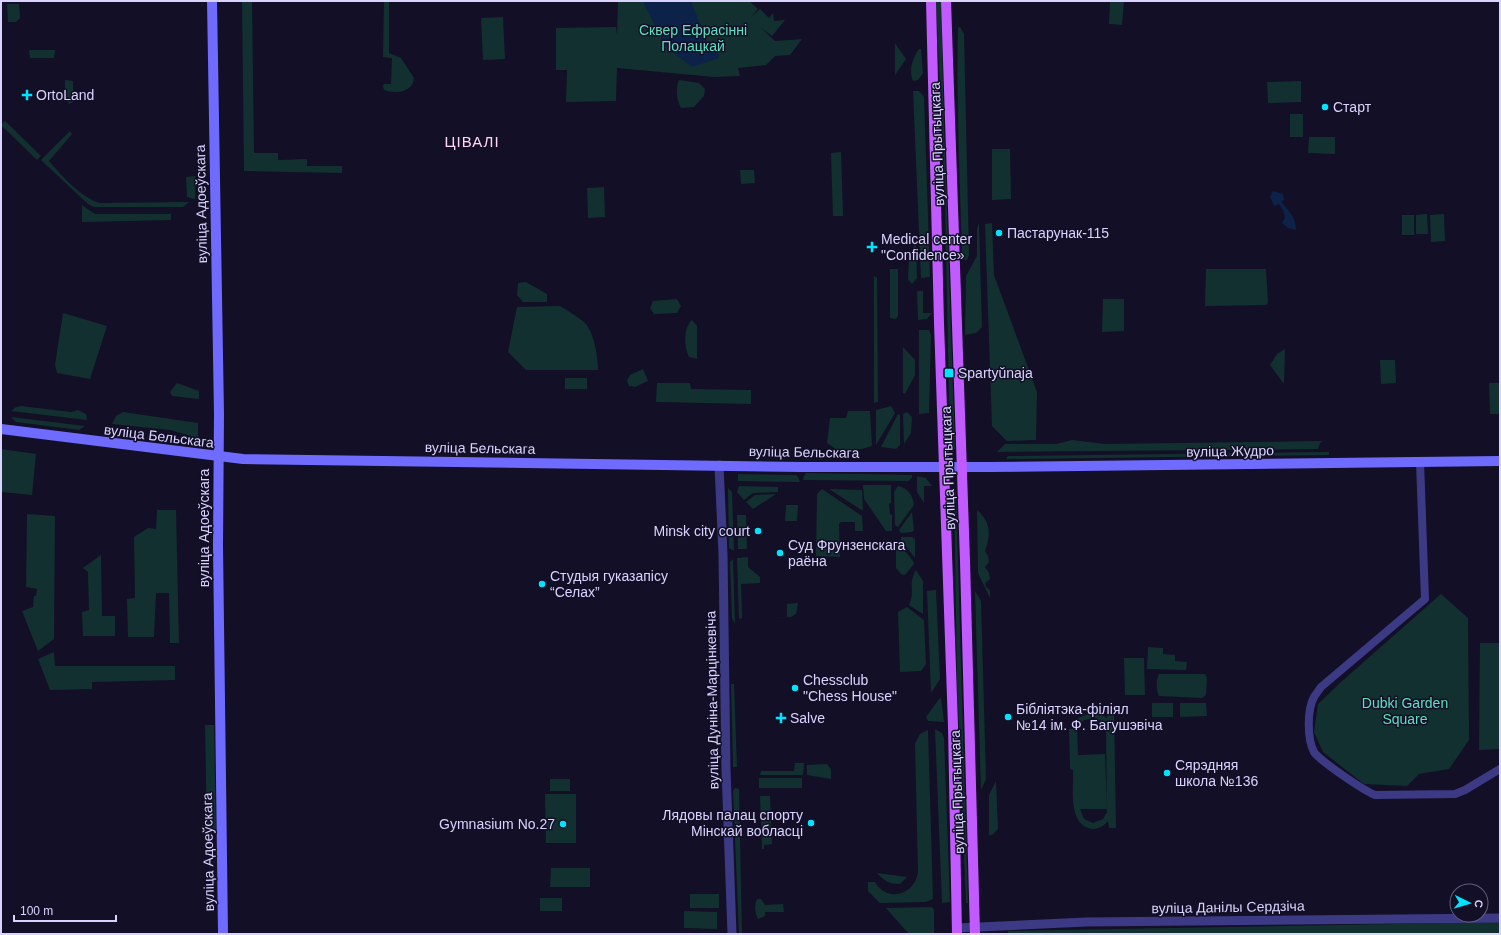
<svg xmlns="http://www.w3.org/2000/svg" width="1501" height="935" font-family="Helvetica,sans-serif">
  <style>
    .green { fill: #12302f; fill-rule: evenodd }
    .water { fill: #0c2248 }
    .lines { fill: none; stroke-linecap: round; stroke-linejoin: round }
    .minor { stroke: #3d3a85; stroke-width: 8 }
    .tertiary { stroke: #3d3a85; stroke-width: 9 }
    .secondary { stroke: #6f6bff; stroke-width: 10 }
    .primary { stroke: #c25bff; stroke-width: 10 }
    .poi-dot { fill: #00e5ff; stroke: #130f26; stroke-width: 1.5 }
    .labels { text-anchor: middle; stroke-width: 3; stroke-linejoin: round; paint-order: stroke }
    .park-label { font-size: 14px; fill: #5fe0c0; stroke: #130f26 }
    .poi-label { font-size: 14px; fill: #d9d4ff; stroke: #130f26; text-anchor: start }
    .street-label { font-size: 14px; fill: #d9d4ff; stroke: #130f26 }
    .neighbourhood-label { font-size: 15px; letter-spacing: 1px; fill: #ffd6f0; stroke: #130f26 }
  </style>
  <rect width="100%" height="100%" fill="#130f26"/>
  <g class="green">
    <polygon points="242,1 252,1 254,153 278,153 278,160 307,159 307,166 342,166 342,173 244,171"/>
    <path d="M384,1h5v52l12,5 13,20c-1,15 -19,16 -30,12l-1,-4 1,-2h7l1,-26 -9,-1z"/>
    <polygon points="618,1 749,1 758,9 751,17 760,9 769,18 773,13 774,21 785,20 772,36 760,27 775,41 802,39 790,55 775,56 766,65 738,68 740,76 714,77 617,68 616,101 566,102 567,70 556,70 556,28 616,27 617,35"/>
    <polygon points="936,1 941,1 944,127 955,448 953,452 950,450 945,199"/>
    <polygon points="1110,1 1124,1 1122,25 1109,24"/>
    <polygon points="7,4 19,4 20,18 16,22 8,22"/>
    <polygon points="503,17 505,59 483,60 481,18"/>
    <path d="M960,27l4,7 5,221 -2,5h-3l-2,-5c-2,-75 -6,-151 -4,-227z"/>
    <polygon points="895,43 906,59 895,75"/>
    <path d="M919,49h2l2,24 -5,7 -5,1c-5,-10 0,-24 6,-32z"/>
    <polygon points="29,50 55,50 54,58 30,58"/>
    <polygon points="65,80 73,81 73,102 69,104 65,99"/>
    <path d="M679,80l20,3 6,6 -1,7 -10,11 -13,1c-4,-7 -6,-20 -2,-28z"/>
    <polygon points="1301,81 1301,102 1268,103 1267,82"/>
    <polygon points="913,91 919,91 924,97 930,277 921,278"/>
    <rect x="1290" y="114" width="13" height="23"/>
    <polygon points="5,121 41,156 37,160 1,125"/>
    <path d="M70,131l2,3 -23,27c14,16 31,36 51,42l89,-1 -6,5h-89l-6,-3 -47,-44z"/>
    <polygon points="1309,137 1335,137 1335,154 1308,153"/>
    <polygon points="992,149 1010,149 1011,199 992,200"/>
    <polygon points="841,152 843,216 833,216 831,153"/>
    <polygon points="740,170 754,170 755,183 741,184"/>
    <polygon points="195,176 195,199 187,197 186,177"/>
    <polygon points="604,187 605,217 588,218 587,188"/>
    <polygon points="82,205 95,214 171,214 171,220 82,222"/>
    <polygon points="1427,214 1428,234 1416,234 1416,215"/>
    <polygon points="1444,214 1445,241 1431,242 1430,215"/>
    <rect x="1402" y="215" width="12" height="20"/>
    <polygon points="979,223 982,327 976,333 965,335 966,276 977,256 977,228"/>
    <polygon points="992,223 994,275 1037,392 1036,440 1007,441 992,426 985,224"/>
    <polygon points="916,241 917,278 912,284 908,279 909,258"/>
    <polygon points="890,269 898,269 898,316 896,319 890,318"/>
    <polygon points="1206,269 1266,269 1268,303 1266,305 1205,306"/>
    <polygon points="874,276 877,278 878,402 874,403"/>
    <polygon points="526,282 547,294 547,302 523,302 517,295 518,283"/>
    <polygon points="917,291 923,291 923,313 932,313 927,319 918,320"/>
    <polygon points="677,299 681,306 677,313 654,314 650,308 653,301"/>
    <polygon points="1103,299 1124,299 1124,331 1102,332"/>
    <path d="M560,306c8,5 17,10 24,16 10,9 14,35 14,48h-72l-18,-18 9,-45z"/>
    <polygon points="63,313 107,326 90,379 57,373 55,365"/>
    <path d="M692,320l5,6v33l-8,-2c-5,-10 -6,-29 3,-37z"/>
    <polygon points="919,330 929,330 931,335 929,413 919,414"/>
    <polygon points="903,347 915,360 915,375 905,394 903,393"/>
    <polygon points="1285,349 1284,384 1270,365 1277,354"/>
    <polygon points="1380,360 1395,360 1396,383 1381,384"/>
    <polygon points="643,369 648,381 635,387 629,386 627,380 630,375"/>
    <rect x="565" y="378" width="22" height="11"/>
    <polygon points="177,383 199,391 199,399 172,396 170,392"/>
    <polygon points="657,383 690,383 691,389 751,390 751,404 656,402"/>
    <polygon points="1489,383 1500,383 1500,414 1490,414"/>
    <polygon points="21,406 71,412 78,410 86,414 87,420 11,411 16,407"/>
    <polygon points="891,406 895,413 876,445 876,410"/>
    <polygon points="848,411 870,411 872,446 862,449 836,449 827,443 830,418 846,418"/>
    <polygon points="123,412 198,423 198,438 170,430 112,424 116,416"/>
    <polygon points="907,412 912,417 911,433 904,444 903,414"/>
    <polygon points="898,414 900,415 900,445 896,449 881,447"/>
    <polygon points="11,417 85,426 79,430 16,422"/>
    <polygon points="1072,440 1105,444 1323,441 1320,443 1318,449 997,452 1005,444 1056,444"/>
    <polygon points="1,449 36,454 32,495 1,492"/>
    <polygon points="1329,452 1329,455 1006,459 1008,456"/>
    <polygon points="806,473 912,475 912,478 908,481 803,480 804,476"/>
    <polygon points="738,474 796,475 798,477 800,482 738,481"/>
    <polygon points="917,476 926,478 932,486 924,486 924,503 917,492"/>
    <polygon points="863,485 891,485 891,503 889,504 890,514 892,515 892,531 886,531 864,499"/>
    <polygon points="739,486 778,487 778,492 753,493 744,500 737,492"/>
    <path d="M898,486c10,2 15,10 16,19l-16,22 -3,-2 -1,-33z"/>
    <polygon points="728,488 732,492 734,551 729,548"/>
    <polygon points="954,488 956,492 968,903 966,903 957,681"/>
    <polygon points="822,489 862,516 863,531 855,531 855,522 841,522 839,524 840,557 816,556 817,494"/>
    <polygon points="829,489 862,490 863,511"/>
    <polygon points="776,494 753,509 746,502 755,495"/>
    <polygon points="786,505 798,505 797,521 785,521"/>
    <polygon points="157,510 176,510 179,643 170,643 169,593 156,593 154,637 128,637 127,599 135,598 134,537 148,528 156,529"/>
    <path d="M977,510c14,12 14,25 8,41l3,5 1,6 -4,5 4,6 1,6 -5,4 1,4 4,3v8l-12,-25z"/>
    <polygon points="912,512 914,530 912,532 901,533 899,530"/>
    <polygon points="27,514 55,516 54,639 38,651 22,611 33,607 34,596 36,596 37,589 26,587"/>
    <polygon points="737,515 746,515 747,549 738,549"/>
    <polygon points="901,537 912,537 915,539 915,558 901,540"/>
    <polygon points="897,541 913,561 914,564 905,575 901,574 896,568 896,542"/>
    <polygon points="101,555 102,616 115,616 115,636 83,636 82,612 89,610 88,572 83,568"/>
    <polygon points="748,557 748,567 760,577 760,583 741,584 742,618 739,619 737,558"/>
    <polygon points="733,559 735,624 732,618 730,562"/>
    <path d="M916,570l7,11v33l-14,-9c7,-15 -2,-19 7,-35z"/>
    <polygon points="936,590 940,679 931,693 927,591"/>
    <polygon points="975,591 981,601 986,779 981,790"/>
    <polygon points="1441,594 1468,618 1469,740 1449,769 1419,774 1407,786 1364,784 1323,752 1314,732 1318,704 1341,682"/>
    <polygon points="798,603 796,614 791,617 751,619 787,617 787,604"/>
    <polygon points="907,607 924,620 926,664 921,671 900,672 898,612"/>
    <polygon points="1480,643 1500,643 1500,749 1479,750"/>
    <polygon points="1148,647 1163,648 1163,654 1175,655 1175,661 1187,662 1186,670 1147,669"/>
    <polygon points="54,652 55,666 175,666 175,680 92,682 92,689 50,690 38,659"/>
    <polygon points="1124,658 1144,658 1145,695 1125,695"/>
    <path d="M1159,674h46l2,4 -1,17 -4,3 -43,-2c-3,-5 -3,-17 0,-22z"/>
    <polygon points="731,684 734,684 737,767 733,767"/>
    <polygon points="941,698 944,722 928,721 926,717 939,699"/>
    <rect x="1152" y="703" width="21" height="14"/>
    <polygon points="1180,703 1206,703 1207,716 1180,717"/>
    <path d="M1114,709l2,119h-7l-1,-7c-4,5 -9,8 -16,8 -25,-4 -18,-41 -19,-59l-3,-1 -1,-40h5l3,-10c9,-6 20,-9 30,-1v-8zM1095,718l8,4 3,5 1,85 -4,7 -10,4 -9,-4 -4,-10h27l-2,-55 -27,1 -1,-27 7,-8z"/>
    <polygon points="205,725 214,725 216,831 207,831"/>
    <polygon points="935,729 942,733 944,738 950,902 942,903"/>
    <path d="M928,730l5,169 -7,3 -46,1 -12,-12v-9h7c12,21 40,13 43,-10l-3,-128 5,-10z"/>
    <polygon points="795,763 804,763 803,775 760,775 761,771 794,771"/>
    <polygon points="827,764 831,769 831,779 807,775 807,765"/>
    <rect x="759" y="778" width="43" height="10"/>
    <rect x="550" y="779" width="20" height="12"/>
    <polygon points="996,781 998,829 992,835 989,835 989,795"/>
    <polygon points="735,788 739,789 742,934 739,934 733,791"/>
    <polygon points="545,794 576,794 576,843 546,843"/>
    <polygon points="760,796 770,796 772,844 764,845 764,849 762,849"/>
    <polygon points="551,868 590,868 590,887 550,887"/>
    <path d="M877,873l30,4 -7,7c-11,0 -16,-3 -23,-11z"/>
    <rect x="690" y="894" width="29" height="14"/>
    <rect x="540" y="898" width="22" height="13"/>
    <path d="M757,899h4l4,6 18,-1 1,8h-19v4l-7,3c-3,-5 -4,-14 -1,-20z"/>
    <polygon points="932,907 934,910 934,934 909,934 886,908"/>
    <polygon points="684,911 717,912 717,929 684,928"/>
    <polygon points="1500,922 1500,934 1008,934 1008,931"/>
  </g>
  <g class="water">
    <polygon points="643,1 691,1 708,44 717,46 719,58 692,67 665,46"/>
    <path d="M1273,191l10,3 1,6 -3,2c8,9 15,15 15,28l-8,-2 -6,-5 3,-5 -2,-8 -4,-6 -5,2 -4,-9z"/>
  </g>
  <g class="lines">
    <path class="minor" d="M1420,462l5,137 -104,88c-2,3 -5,7 -7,10 -7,13 -7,42 0,55 6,9 49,38 61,43l80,-1 10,-4 35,-21"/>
    <g class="tertiary">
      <polyline points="719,465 723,554 726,770 732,934"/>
      <polyline points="957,928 1086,922 1500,918"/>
    </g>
    <g class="secondary">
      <polyline points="212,1 219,414 218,546 223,934"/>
      <polyline points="1,429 243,459 802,467 989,467 1500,461"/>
    </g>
    <g class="primary">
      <polyline points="931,1 939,323 953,726 957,934"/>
      <polyline points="946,1 965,561 975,934"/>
    </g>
  </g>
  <g class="poi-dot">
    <path d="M25 89h4v4h4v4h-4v4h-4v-4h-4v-4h4z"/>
    <circle cx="1325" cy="107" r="4"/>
    <circle cx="999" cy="233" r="4"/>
    <path d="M870 241h4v4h4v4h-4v4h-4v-4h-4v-4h4z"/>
    <rect x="944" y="368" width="10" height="10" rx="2"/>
    <circle cx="758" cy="531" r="4"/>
    <circle cx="780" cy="553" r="4"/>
    <circle cx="542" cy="584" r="4"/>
    <circle cx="795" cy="688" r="4"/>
    <circle cx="1008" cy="717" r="4"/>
    <path d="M779 712h4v4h4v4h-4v4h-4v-4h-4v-4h4z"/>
    <circle cx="1167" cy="773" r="4"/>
    <circle cx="811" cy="823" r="4"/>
    <circle cx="563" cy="824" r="4"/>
  </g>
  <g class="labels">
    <g class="park-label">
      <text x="693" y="35">Сквер Ефрасінні<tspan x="693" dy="16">Полацкай</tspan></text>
      <text x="1405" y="708">Dubki Garden<tspan x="1405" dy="16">Square</tspan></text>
    </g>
    <g class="poi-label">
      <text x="36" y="100">OrtoLand</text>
      <text x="1333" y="112">Старт</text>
      <text x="1007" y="238">Пастарунак-115</text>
      <text x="881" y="244">Medical center<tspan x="881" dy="16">"Confidence»</tspan></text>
      <text x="958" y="378">Spartyŭnaja</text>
      <text x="750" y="536" text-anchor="end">Minsk city court</text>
      <text x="788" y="550">Суд Фрунзенскага<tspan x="788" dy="16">раёна</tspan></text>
      <text x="550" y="581">Студыя гуказапісу<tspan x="550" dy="16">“Селах”</tspan></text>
      <text x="803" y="685">Chessclub<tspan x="803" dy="16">"Chess House"</tspan></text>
      <text x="1016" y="714">Бібліятэка-філіял<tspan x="1016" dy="16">№14 ім. Ф. Багушэвіча</tspan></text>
      <text x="790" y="723">Salve</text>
      <text x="1175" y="770">Сярэдняя<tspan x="1175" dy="16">школа №136</tspan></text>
      <text x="803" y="820" text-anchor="end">Лядовы палац спорту<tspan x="803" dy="16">Мінскай вобласці</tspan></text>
      <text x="555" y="829" text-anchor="end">Gymnasium No.27</text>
    </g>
    <g class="street-label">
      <text transform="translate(937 144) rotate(-92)" y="5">вуліца Прытыцкага</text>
      <text transform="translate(201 204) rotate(-91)" y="5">вуліца Адоеўскага</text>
      <text transform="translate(159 436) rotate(7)" y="5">вуліца Бельскага</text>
      <text transform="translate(480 448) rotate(1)" y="5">вуліца Бельскага</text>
      <text transform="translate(1230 451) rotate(-1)" y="5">вуліца Жудро</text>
      <text transform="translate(804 452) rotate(1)" y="5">вуліца Бельскага</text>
      <text transform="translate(948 468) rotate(-92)" y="5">вуліца Прытыцкага</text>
      <text transform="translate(204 528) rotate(-90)" y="5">вуліца Адоеўскага</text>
      <text transform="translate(712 700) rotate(-91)" y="5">вуліца Дуніна-Марцінкевіча</text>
      <text transform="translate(957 792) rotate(-92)" y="5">вуліца Прытыцкага</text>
      <text transform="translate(208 852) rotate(-91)" y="5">вуліца Адоеўскага</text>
      <text transform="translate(1228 907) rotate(-1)" y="5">вуліца Данілы Сердзіча</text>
    </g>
    <g class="neighbourhood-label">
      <text x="472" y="147">ЦІВАЛІ</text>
    </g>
  </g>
  <rect width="1501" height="935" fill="none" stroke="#d9d4ff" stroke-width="4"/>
  <g transform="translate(1469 903) rotate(95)"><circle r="19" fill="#130f26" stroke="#625e7d"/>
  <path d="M0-3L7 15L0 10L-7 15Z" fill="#00e5ff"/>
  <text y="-6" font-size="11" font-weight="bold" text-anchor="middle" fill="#d9d4ff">С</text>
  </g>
  <path d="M14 915v6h102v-6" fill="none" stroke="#d9d4ff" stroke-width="2"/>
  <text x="20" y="915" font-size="12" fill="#d9d4ff" stroke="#130f26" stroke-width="3" paint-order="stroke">100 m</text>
</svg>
